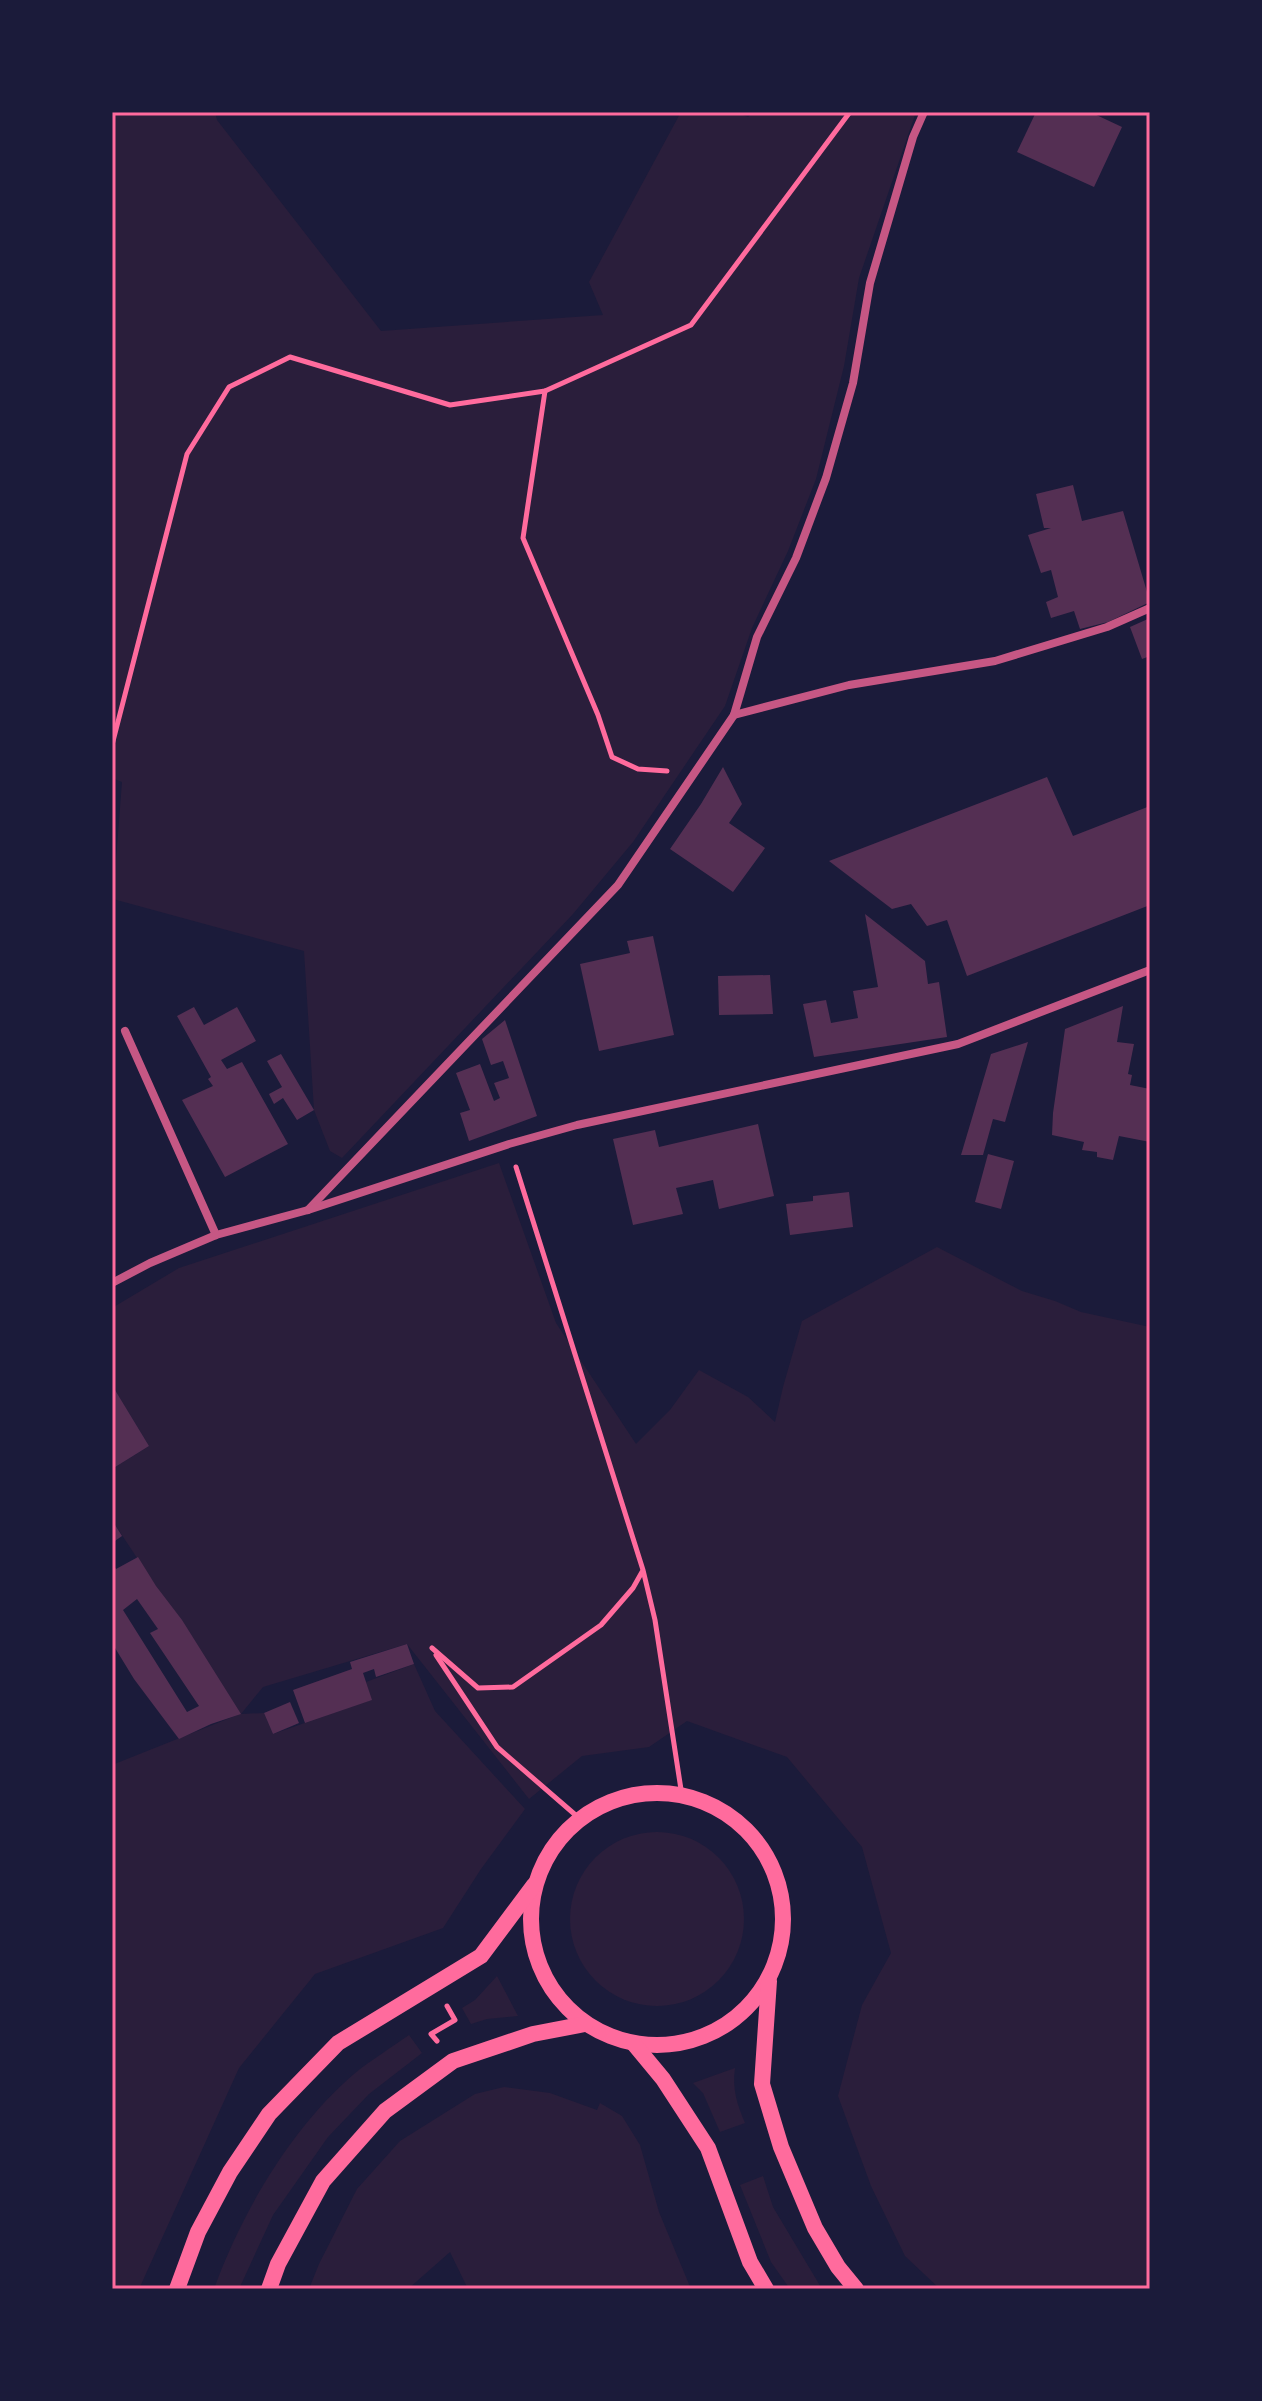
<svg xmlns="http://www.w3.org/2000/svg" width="1262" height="2401" font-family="'Titillium Web',sans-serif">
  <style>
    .green { fill: #2a1e3b }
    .building { fill: #542f53; fill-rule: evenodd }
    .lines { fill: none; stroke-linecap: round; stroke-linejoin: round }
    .path { stroke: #ff6b9d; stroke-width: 5 }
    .minor { stroke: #c65784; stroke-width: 8 }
    .secondary { stroke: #ff6b9d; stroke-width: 16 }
    .neatline { fill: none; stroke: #ff6b9d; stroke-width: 3 }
  </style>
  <rect width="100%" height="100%" fill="#1b1b3a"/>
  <g class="green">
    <polygon points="112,112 215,112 217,120 381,331 603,315 589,282 681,112 736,112 748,117 753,112 916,112 859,278 844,366 816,479 788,551 752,628 725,706 633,842 573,914 342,1158 330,1151 314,1110 304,951 113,899 122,782 112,778"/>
    <polygon points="499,1163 556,1323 636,1444 670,1410 699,1370 748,1397 775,1422 783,1387 802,1321 937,1247 1022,1291 1055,1301 1081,1312 1150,1327 1150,2289 940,2289 905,2256 871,2186 838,2096 862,2005 891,1953 862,1847 787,1757 687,1721 649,1747 582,1756 529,1799 407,1644 263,1687 241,1714 264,1713 273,1734 371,1700 366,1682 414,1664 435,1711 525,1809 481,1869 443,1928 315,1974 239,2068 139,2289 112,2289 112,1765 240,1714 112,1520 112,1469 149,1446 112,1385 112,1308 179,1268"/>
    <circle cx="657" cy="1919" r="87"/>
    <polygon points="497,1976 518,2016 487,2019 471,2024 462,2008 475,2000"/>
    <path d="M409,2035l13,18 -53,41 -41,43 -55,78 -34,74h-25c28,-77 77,-161 140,-215 17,-14 37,-26 55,-39z"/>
    <path d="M735,2068c-3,21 2,36 10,55l-25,9 -17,-39 -10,-10z"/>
    <polygon points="504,2087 550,2093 597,2110 600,2103 622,2116 640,2145 659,2212 691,2289 468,2289 450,2252 408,2289 309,2289 319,2264 357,2189 400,2141 475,2094"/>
    <polygon points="763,2176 773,2207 822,2289 790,2289 771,2262 740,2185"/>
  </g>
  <g class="building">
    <polygon points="1036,112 1090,112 1122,127 1094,187 1017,152"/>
    <polygon points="1073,485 1082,521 1123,511 1150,602 1108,622 1080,629 1074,611 1051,618 1046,602 1058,597 1051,570 1041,573 1028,535 1051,528 1044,528 1036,494"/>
    <polygon points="1150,618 1150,656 1142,659 1130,627"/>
    <polygon points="723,767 742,804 729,823 765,848 733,892 670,849 701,804"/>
    <polygon points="1047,777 1073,836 1150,806 1150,905 967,976 947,920 927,926 911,904 892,909 829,861"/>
    <polygon points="865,914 925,961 928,984 939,982 947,1037 814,1057 803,1004 826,1000 831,1023 858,1018 853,991 878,987"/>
    <polygon points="653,936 674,1035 599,1051 580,964 630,953 627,941"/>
    <polygon points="770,975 773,1014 719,1015 718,976"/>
    <polygon points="1123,1006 1117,1042 1134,1044 1128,1074 1132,1075 1130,1085 1150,1089 1150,1142 1119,1136 1113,1160 1097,1157 1097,1152 1082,1150 1084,1142 1052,1135 1053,1113 1065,1029"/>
    <polygon points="194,1007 204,1025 237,1007 256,1041 221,1060 227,1069 242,1062 288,1144 225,1177 182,1100 213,1086 208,1079 211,1077 177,1016"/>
    <polygon points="505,1020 537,1116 469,1141 460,1113 470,1110 456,1073 480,1064 494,1101 500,1098 494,1083 509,1078 503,1061 491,1065 482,1039"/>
    <polygon points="1028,1042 1005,1122 993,1119 983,1155 961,1155 991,1054"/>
    <polygon points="281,1054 314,1110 297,1120 283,1098 274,1104 269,1094 282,1087 267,1061"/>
    <polygon points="758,1124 774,1196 719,1209 713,1180 676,1188 683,1214 633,1225 613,1139 655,1130 659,1147"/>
    <polygon points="988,1154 1014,1161 1001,1209 975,1202"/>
    <polygon points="849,1192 853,1227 790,1235 786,1204 813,1201 813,1196"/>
    <polygon points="112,1385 149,1446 112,1469"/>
    <polygon points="112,1520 122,1536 112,1543"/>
    <path d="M138,1557l18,29 26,34 59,94 -30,10 -32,15 -45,-60 -22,-36v-79l4,5zM137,1599l21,30 -8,4 49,73 -12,6 -64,-102z"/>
    <polygon points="407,1644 414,1664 376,1677 374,1669 363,1673 372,1700 305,1723 293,1690 352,1669 350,1662"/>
    <polygon points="290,1702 299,1723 273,1734 264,1713"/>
  </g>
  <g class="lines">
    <g class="path">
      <polyline points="545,391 523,538 598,715 612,757 638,769 667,771"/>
      <polyline points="112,745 187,454 229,387 290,357 450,405 545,391 691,325 850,112"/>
      <polyline points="516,1167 643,1570 655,1620 682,1796"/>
      <polyline points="432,1648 478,1688 513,1687 601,1625 633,1588 642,1572"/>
      <polyline points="436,1655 497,1747 579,1818"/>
      <polyline points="437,2041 431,2034 455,2020 447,2006"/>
    </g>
    <g class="minor">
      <polyline points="734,715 849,685 995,661 1107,627 1150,608"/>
      <polyline points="125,1031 216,1235"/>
      <polyline points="308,1210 618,885 734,715 757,637 796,558 826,478 853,383 870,283 913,137 924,112"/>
      <polyline points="112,1283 150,1263 216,1235 308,1210 509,1144 577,1125 958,1044 1150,970"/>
    </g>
    <g class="secondary">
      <circle cx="657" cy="1919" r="126"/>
      <polyline points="769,1981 762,2084 781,2147 815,2228 838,2267 856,2289"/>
      <polyline points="634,2044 663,2079 708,2148 750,2262 766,2289"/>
      <polyline points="177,2289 198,2232 230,2172 269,2114 338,2043 481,1956 534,1885"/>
      <polyline points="269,2289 278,2264 323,2181 385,2111 453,2061 533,2034 585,2024"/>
    </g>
  </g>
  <rect width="1262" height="2401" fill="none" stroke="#1b1b3a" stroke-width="228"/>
  <rect x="114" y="114" width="1034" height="2173" class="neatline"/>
</svg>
